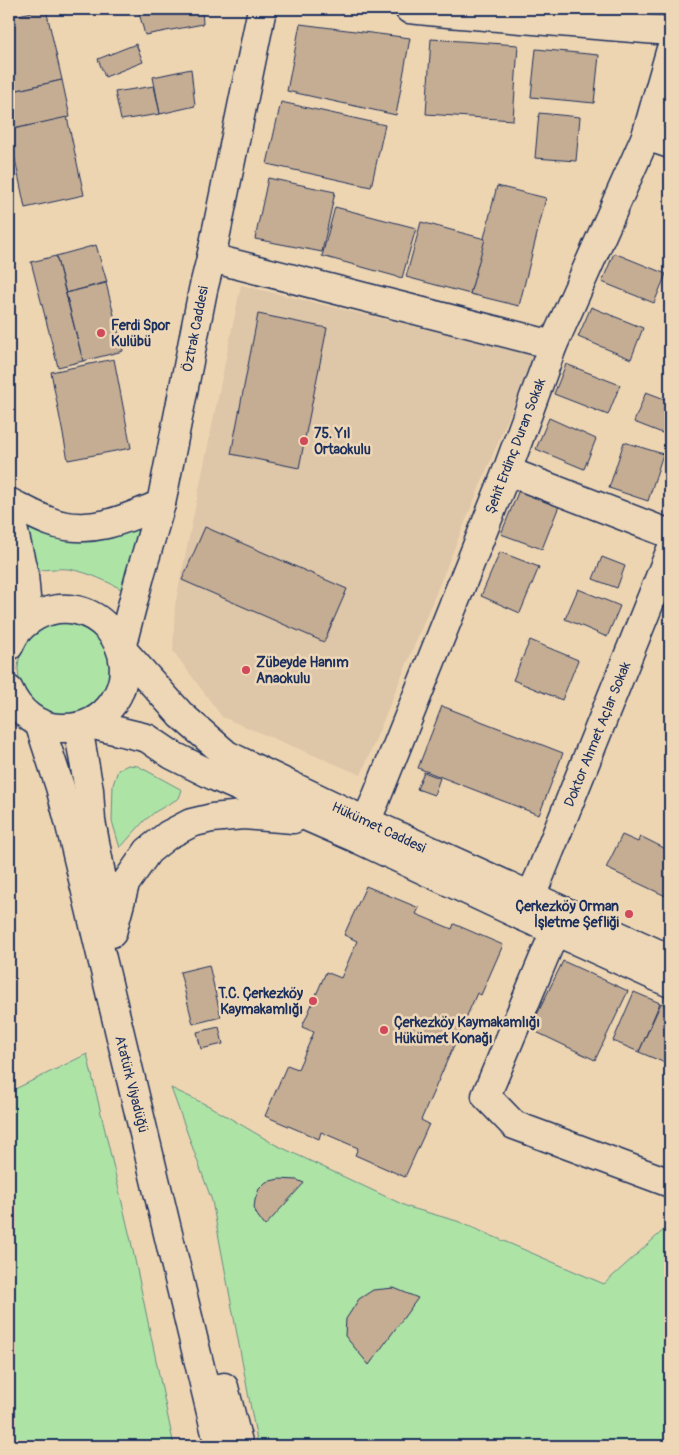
<svg xmlns="http://www.w3.org/2000/svg" width="679" height="1455" font-family="Pangolin,sans-serif">
  <style>
    .built { fill: #dec6a8 }
    .green { fill: #ade4a6; stroke: #648a82 }
    .building { fill: #c5ad93; stroke: #1b2f5e }
    .lines { fill: none; stroke-linecap: round; stroke-linejoin: round }
    .street-casing { stroke: #1b2f5e; stroke-width: 31 }
    .secondary-casing { stroke: #1b2f5e; stroke-width: 31 }
    .primary-casing { stroke: #1b2f5e; stroke-width: 31 }
    .street { stroke: #edd7b6; stroke-width: 28 }
    .secondary { stroke: #edd7b6; stroke-width: 28 }
    .primary { stroke: #edd7b6; stroke-width: 28 }
    .poi-dot { fill: #d1495b; stroke: #edd7b6; stroke-width: 2 }
    .labels { text-anchor: middle; stroke-width: 5; stroke-linejoin: round; paint-order: stroke }
    .poi-label { font-size: 14px; font-weight: bold; fill: #1b2f5e; stroke: #edd7b6; text-anchor: start }
    .street-label { font-size: 14px; fill: #1b2f5e; stroke: #edd7b6 }
  </style>
  <rect width="100%" height="100%" fill="#eed5b2"/>
  <filter id="ink" filterUnits="userSpaceOnUse"><feTurbulence type="fractalNoise" baseFrequency=".02" numOctaves="2"/><feDisplacementMap in="SourceGraphic" scale="10" xChannelSelector="R" yChannelSelector="G"/><feConvolveMatrix kernelMatrix="1 2 1 2 8 2 1 2 1" color-interpolation-filters="sRGB"/></filter>
  <g filter="url(#ink)">
    <polygon class="built" points="241,285 534,355 361,775 222,717 173,651 175,605"/>
    <g class="green">
      <path d="M21,516l126,1 -20,75c-19,-10 -38,-20 -59,-23 -10,-1 -21,1 -32,1z"/>
      <circle cx="64" cy="669" r="46"/>
      <polygon points="128,765 138,766 182,790 179,798 155,812 144,821 120,848 112,821 113,785 118,770"/>
      <polygon points="87,1054 131,1241 174,1446 9,1446 9,1092"/>
      <polygon points="171,1088 209,1106 274,1144 408,1207 457,1221 604,1284 668,1226 670,1227 670,1446 258,1446 212,1201"/>
    </g>
    <g class="building">
      <polygon points="46,9 62,80 9,92 9,17"/>
      <polygon points="138,9 202,9 203,24 145,35"/>
      <polygon points="300,24 410,38 396,115 287,91"/>
      <polygon points="431,39 518,45 513,120 426,114"/>
      <polygon points="136,44 143,62 105,77 98,59"/>
      <polygon points="536,49 599,55 594,103 531,97"/>
      <polygon points="191,69 195,106 160,114 153,77"/>
      <polygon points="62,80 70,117 9,130 9,92"/>
      <polygon points="154,86 160,114 121,120 115,92"/>
      <polygon points="281,102 385,125 371,187 267,164"/>
      <polygon points="539,113 580,117 576,161 535,158"/>
      <polygon points="67,117 84,195 25,208 9,130"/>
      <polygon points="268,178 335,192 322,252 255,239"/>
      <polygon points="497,186 546,198 519,306 470,294"/>
      <polygon points="335,207 416,228 402,278 322,256"/>
      <polygon points="421,222 485,239 470,294 406,277"/>
      <polygon points="96,245 107,282 66,293 56,256"/>
      <polygon points="614,253 666,274 654,303 602,282"/>
      <polygon points="56,256 83,361 58,367 31,262"/>
      <polygon points="106,283 123,351 83,361 66,293"/>
      <polygon points="591,307 643,328 631,359 578,337"/>
      <polygon points="258,314 327,328 299,468 231,454"/>
      <polygon points="114,359 131,448 68,460 51,372"/>
      <polygon points="566,364 620,385 608,415 554,394"/>
      <polygon points="646,392 670,401 670,436 634,422"/>
      <polygon points="549,418 596,439 584,469 536,449"/>
      <polygon points="624,442 663,454 648,501 609,488"/>
      <polygon points="519,490 559,506 542,549 501,534"/>
      <polygon points="205,527 347,589 324,642 182,580"/>
      <polygon points="500,552 539,567 520,613 481,596"/>
      <polygon points="602,557 625,566 617,588 593,579"/>
      <polygon points="578,589 620,606 607,637 565,619"/>
      <polygon points="530,640 578,660 562,700 513,680"/>
      <polygon points="442,706 563,753 539,815 418,768"/>
      <polygon points="424,772 440,778 434,795 417,789"/>
      <polygon points="622,835 638,842 640,836 670,851 670,898 606,868"/>
      <polygon points="366,886 419,908 416,914 452,929 454,924 503,945 481,995 477,993 421,1120 429,1124 405,1177 355,1155 358,1148 321,1132 319,1139 265,1116 287,1065 298,1069 314,1032 302,1027 326,972 341,978 357,941 344,935"/>
      <polygon points="563,961 628,991 595,1060 530,1029"/>
      <polygon points="209,965 221,1017 193,1024 180,972"/>
      <polygon points="634,992 660,1003 639,1052 613,1041"/>
      <polygon points="661,1003 670,1007 670,1065 639,1052"/>
      <polygon points="219,1027 223,1044 201,1049 197,1032"/>
      <polygon points="279,1179 297,1180 304,1183 265,1226 257,1215 254,1208 255,1200 259,1189 266,1182"/>
      <polygon points="394,1288 418,1298 369,1365 345,1336 346,1319 359,1299 373,1290"/>
    </g>
    <g class="lines">
      <g class="street-casing">
        <g id="street">
          <polyline points="409,9 448,13 670,31"/>
          <polyline points="646,136 670,144"/>
          <polyline points="211,258 553,345"/>
          <polyline points="507,471 670,534"/>
          <polyline points="358,839 375,801 507,471 553,345 646,136 670,52"/>
          <polyline points="522,916 540,875 670,552"/>
          <polyline points="555,931 486,1096 514,1125 670,1183"/>
        </g>
      </g>
      <g class="secondary-casing">
        <g id="secondary">
          <polyline points="121,648 181,715 227,755 365,821 670,959"/>
          <polyline points="89,724 147,738 172,755 216,777 358,839 522,916 670,983"/>
          <polyline points="112,933 125,884 148,851 168,835 191,823 212,818 243,815 293,819"/>
        </g>
      </g>
      <g class="primary-casing">
        <g id="primary">
          <path d="M9,502c14,7 28,15 42,20 38,14 75,-3 110,-18"/>
          <polyline points="9,511 24,575 28,620"/>
          <path d="M9,646c2,-4 4,-9 7,-13 5,-7 13,-13 20,-17 56,-29 112,35 77,87 -12,17 -31,26 -52,25 -24,0 -43,-17 -52,-38"/>
          <polyline points="121,648 141,572 161,504 203,290 211,258 262,9"/>
          <polyline points="39,723 60,787 69,821 219,1446"/>
          <polyline points="78,727 89,790 91,821 108,911"/>
          <polyline points="224,1387 239,1446"/>
        </g>
      </g>
      <use href="#street" class="street"/>
      <use href="#secondary" class="secondary"/>
      <use href="#primary" class="primary"/>
    </g>
  </g>
  <g class="poi-dot">
    <circle cx="101" cy="333" r="5"/>
    <circle cx="304" cy="441" r="5"/>
    <circle cx="246" cy="670" r="5"/>
    <circle cx="629" cy="914" r="5"/>
    <circle cx="313" cy="1001" r="5"/>
    <circle cx="384" cy="1030" r="5"/>
  </g>
  <g class="labels">
    <g class="poi-label">
      <text x="111" y="330">Ferdi Spor<tspan x="111" dy="16">Kulübü</tspan></text>
      <text x="314" y="438">75. Yıl<tspan x="314" dy="16">Ortaokulu</tspan></text>
      <text x="256" y="667">Zübeyde Hanım<tspan x="256" dy="16">Anaokulu</tspan></text>
      <text x="619" y="911" text-anchor="end">Çerkezköy Orman<tspan x="619" dy="16">İşletme Şefliği</tspan></text>
      <text x="303" y="998" text-anchor="end">T.C. Çerkezköy<tspan x="303" dy="16">Kaymakamlığı</tspan></text>
      <text x="394" y="1027">Çerkezköy Kaymakamlığı<tspan x="394" dy="16">Hükümet Konağı</tspan></text>
    </g>
    <g class="street-label">
      <text transform="translate(195 329) rotate(-79)" y="5">Öztrak Caddesi</text>
      <text transform="translate(515 446) rotate(-69)" y="5">Şehit Erdinç Duran Sokak</text>
      <text transform="translate(597 734) rotate(-68)" y="5">Doktor Ahmet Açlar Sokak</text>
      <text transform="translate(379 827) rotate(25)" y="5">Hükümet Caddesi</text>
      <text transform="translate(132 1084) rotate(76)" y="5">Atatürk Viyadüğü</text>
    </g>
  </g>
  <rect width="679" height="1455" fill="none" stroke="#edd7b6" stroke-width="30"/>
  <rect x="15" y="15" width="649" height="1425" fill="none" stroke="#1b2f5e" stroke-width="2" filter="url(#ink)"/>
</svg>
